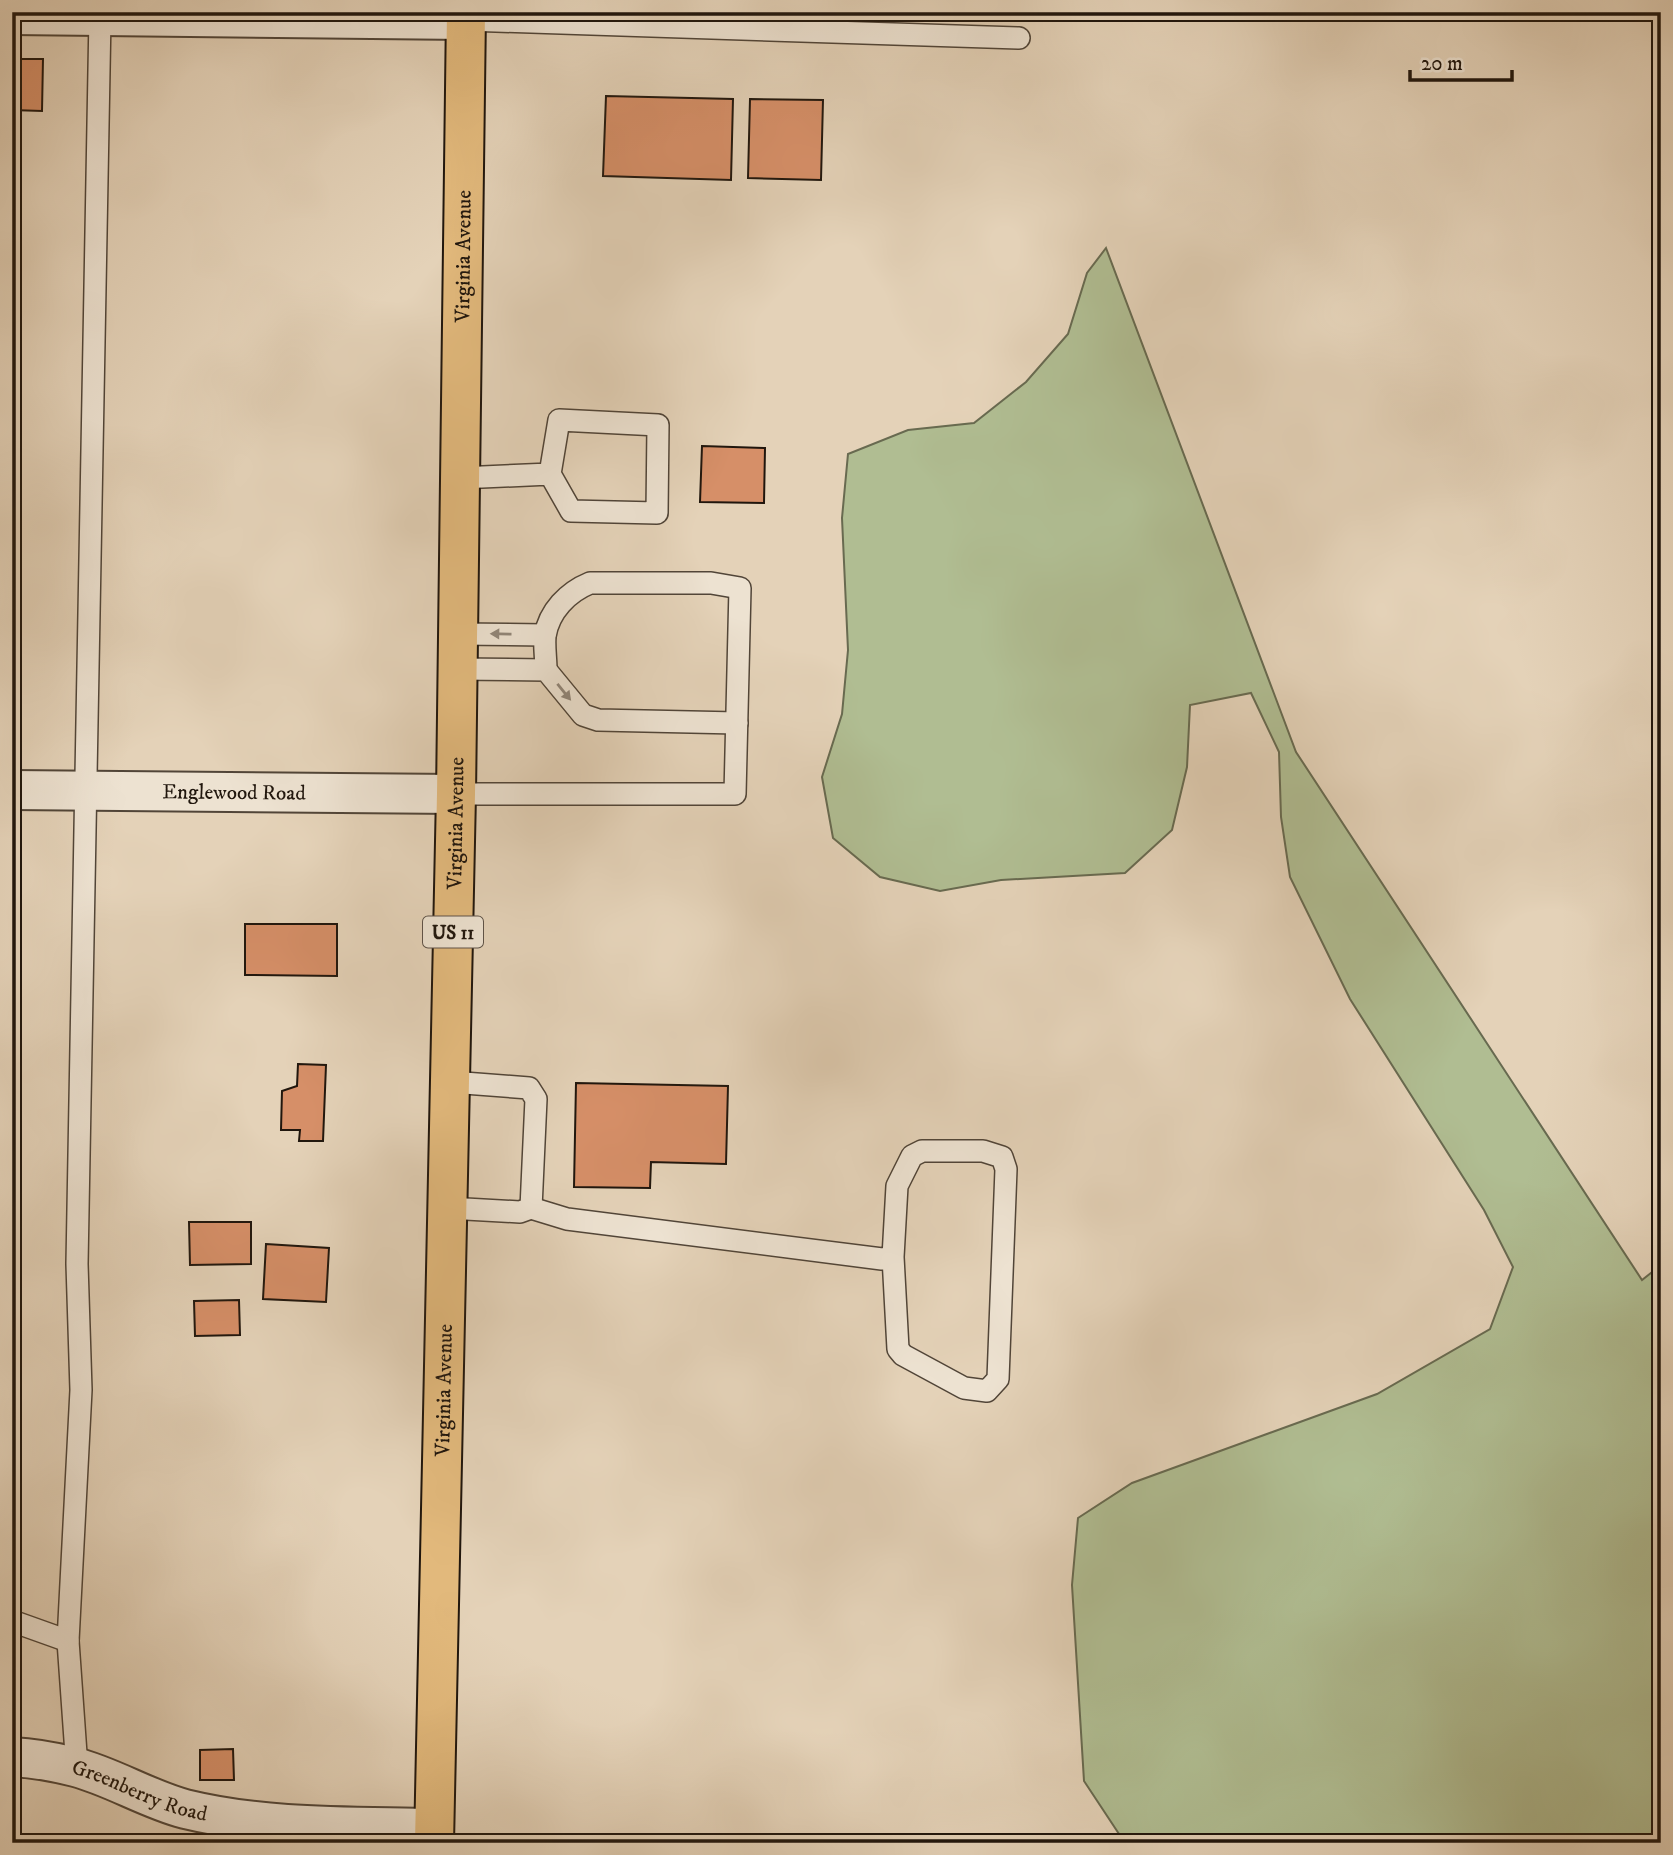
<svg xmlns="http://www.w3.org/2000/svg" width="1673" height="1855" font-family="'IM FELL DW Pica',serif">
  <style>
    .green { fill: #b0bd92; stroke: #686a50; stroke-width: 2 }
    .building { fill: #d68f68; stroke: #20160d; stroke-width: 2 }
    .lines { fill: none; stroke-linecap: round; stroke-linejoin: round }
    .service-casing { stroke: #514538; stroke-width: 24 }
    .minor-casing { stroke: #514538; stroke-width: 42 }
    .primary-casing { stroke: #20160d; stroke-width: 42 }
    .service { stroke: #ede2d1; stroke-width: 21 }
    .minor { stroke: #ede2d1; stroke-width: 38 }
    .primary { stroke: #e2b97c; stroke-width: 38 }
    .oneway { fill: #918679 }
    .labels { text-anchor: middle; stroke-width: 5; stroke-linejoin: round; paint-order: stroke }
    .shield { fill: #ede2d1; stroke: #5e5348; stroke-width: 2 }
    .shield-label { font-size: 19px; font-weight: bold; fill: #20160d }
    .street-label { font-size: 21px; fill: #20160d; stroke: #ede2d1 }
  </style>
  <rect width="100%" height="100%" fill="#e4d2b8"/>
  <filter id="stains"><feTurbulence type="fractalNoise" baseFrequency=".00286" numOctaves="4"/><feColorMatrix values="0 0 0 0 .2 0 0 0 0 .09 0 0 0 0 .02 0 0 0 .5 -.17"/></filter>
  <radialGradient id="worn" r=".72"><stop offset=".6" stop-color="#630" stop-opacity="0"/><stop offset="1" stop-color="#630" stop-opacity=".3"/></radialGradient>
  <polygon class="green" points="1106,248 1296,752 1642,1280 1661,1265 1661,1843 1125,1843 1084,1781 1072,1585 1078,1518 1132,1483 1377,1394 1490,1329 1513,1267 1484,1210 1350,999 1290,877 1281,817 1279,752 1251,693 1190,705 1187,767 1172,830 1125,873 1001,880 940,891 880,877 833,838 822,777 842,714 848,650 842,518 848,454 908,430 974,423 1026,382 1068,334 1087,273"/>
  <g class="building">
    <polygon points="12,59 43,59 42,111 12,110"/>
    <polygon points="606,96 733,99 731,180 603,176"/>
    <polygon points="750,99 823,100 821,180 748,178"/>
    <polygon points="702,446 765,448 764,503 700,502"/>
    <polygon points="245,924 337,924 337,976 245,975"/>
    <polygon points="298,1064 326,1065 323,1141 299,1141 300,1130 281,1130 282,1091 297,1086"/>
    <polygon points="576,1083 728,1086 726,1164 651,1162 650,1188 574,1187"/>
    <polygon points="189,1222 251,1222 251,1264 190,1265"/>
    <polygon points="266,1244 329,1248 326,1302 263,1299"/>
    <polygon points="239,1300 240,1335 195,1336 194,1301"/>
    <polygon points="233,1749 234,1780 200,1780 200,1750"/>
  </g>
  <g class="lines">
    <g class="service-casing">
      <g id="service">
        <polyline points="466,20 1019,38"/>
        <polyline points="460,478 550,474 559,420 658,425 657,513 571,511 550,474"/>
        <polyline points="458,634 545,635"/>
        <polyline points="457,669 546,670 583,715 598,720 737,723"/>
        <path d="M456,794h279l5,-206 -29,-5h-121c-22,9 -41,28 -45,53 -1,11 1,23 1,34"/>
        <polyline points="448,1208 520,1212 531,1208 536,1099 529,1088 451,1082"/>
        <polyline points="531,1208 567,1219 882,1259 893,1257 898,1349 903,1355 964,1388 987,1391 998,1379 1006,1169 1002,1157 983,1151 922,1151 912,1156 897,1186 893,1257"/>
        <polyline points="12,1621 68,1641"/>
        <polyline points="77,1768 68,1641 81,1390 77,1264 100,16"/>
      </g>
    </g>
    <g class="minor-casing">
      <g id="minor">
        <polyline points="12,15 466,20"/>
        <path id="s1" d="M12,790l444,4"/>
        <path id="s2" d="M12,1757c21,1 43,5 63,10 38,10 72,32 110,42 82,20 166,17 249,19"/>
      </g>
    </g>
    <g class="primary-casing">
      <g id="primary">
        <path id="s3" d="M434,1843l22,-1049 10,-782"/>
      </g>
    </g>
    <use href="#service" class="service"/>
    <use href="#minor" class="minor"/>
    <use href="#primary" class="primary"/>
  </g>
  <defs><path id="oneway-solid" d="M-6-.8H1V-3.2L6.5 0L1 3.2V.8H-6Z" transform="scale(1.75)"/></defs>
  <g class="oneway">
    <use href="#oneway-solid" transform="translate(501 634) rotate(-179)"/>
    <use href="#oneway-solid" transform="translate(564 692) rotate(51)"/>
  </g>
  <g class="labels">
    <rect class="shield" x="423" y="916.5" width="60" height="31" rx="5"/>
    <g class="shield-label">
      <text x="453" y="939">US 11</text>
    </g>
    <g class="street-label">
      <text dy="7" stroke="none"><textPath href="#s3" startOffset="1587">Virginia Avenue</textPath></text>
      <text dy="7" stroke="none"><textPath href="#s1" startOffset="222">Englewood Road</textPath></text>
      <text dy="7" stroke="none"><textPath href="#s3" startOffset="1020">Virginia Avenue</textPath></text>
      <text dy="7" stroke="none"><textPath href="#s3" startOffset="453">Virginia Avenue</textPath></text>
      <text dy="7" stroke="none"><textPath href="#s2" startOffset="133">Greenberry Road</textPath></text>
    </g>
  </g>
  <rect width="1673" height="1855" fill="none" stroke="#e4d2b8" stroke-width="42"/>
  <rect x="14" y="14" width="1645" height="1827" fill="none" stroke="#20160d" stroke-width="3.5"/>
  <rect x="21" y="21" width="1631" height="1813" fill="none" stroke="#20160d" stroke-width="2"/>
  <path d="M1410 70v10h102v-10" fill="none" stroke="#20160d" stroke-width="3.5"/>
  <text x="1421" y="70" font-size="21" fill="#20160d" stroke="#ede2d1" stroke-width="5" paint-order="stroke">20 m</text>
  <rect width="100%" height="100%" filter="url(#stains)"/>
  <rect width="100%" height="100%" fill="url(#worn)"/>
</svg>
